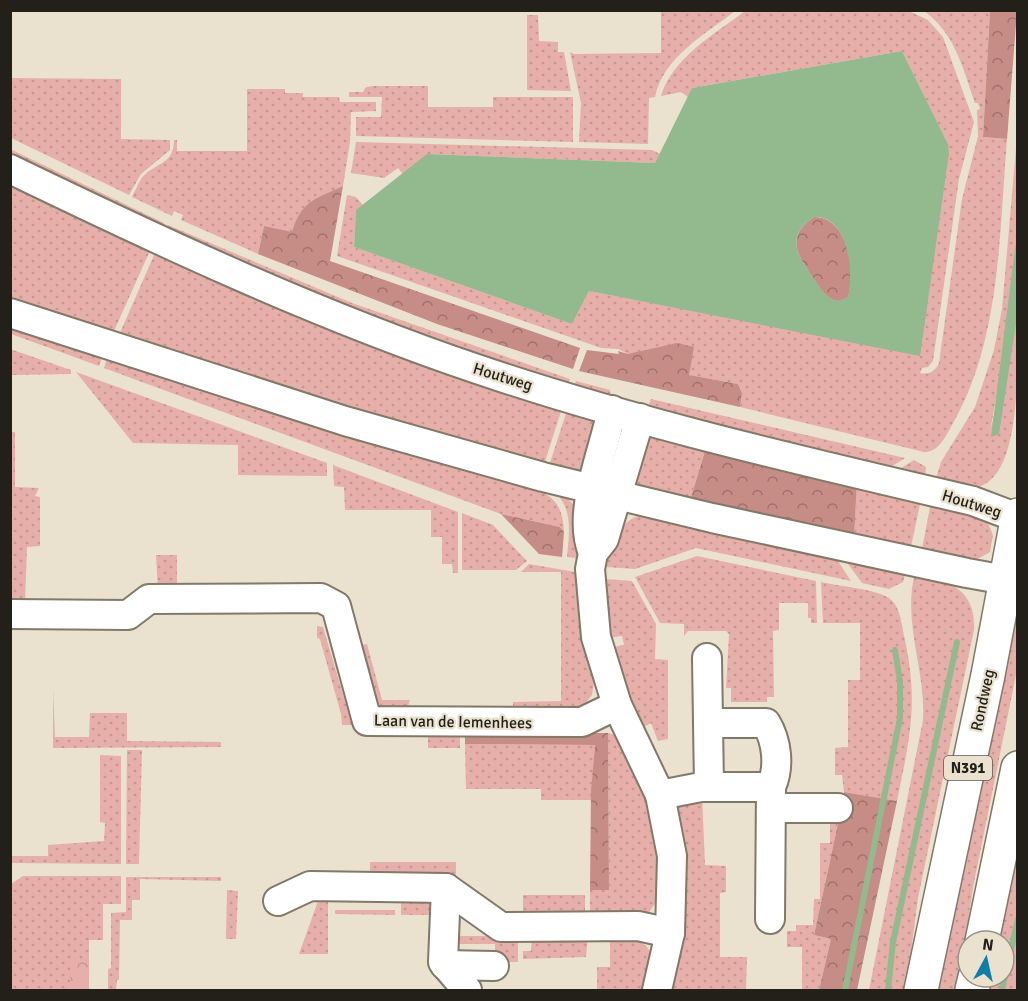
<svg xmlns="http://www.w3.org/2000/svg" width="1028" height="1001" font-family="Signika,sans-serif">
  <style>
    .grass { fill: url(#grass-dots) }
    .forest { fill: url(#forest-crowns) }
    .park { fill: url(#park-crowns) }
    .water { fill: #93b98f; fill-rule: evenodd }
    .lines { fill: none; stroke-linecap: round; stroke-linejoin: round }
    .stream { stroke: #93b98f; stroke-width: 6 }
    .minor-casing { stroke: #817969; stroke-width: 32 }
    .major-casing { stroke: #817969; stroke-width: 36 }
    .minor { stroke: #fff; stroke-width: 28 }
    .major { stroke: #fff; stroke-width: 33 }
    .labels { text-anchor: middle; stroke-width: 4.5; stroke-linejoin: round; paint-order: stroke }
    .shield { fill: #eae1cf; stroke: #5f5950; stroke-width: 1.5 }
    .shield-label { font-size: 15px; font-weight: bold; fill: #231f19 }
    .street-label { font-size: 16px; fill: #231f19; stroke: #eae1cf }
  </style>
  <defs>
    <pattern id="grass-dots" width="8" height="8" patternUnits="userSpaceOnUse" patternTransform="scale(1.5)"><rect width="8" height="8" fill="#e7afa9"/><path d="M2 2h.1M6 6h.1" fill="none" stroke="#c69691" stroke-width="1.8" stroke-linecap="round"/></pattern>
    <pattern id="forest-crowns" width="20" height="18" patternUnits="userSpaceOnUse" patternTransform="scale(1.5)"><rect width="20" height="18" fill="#c68c86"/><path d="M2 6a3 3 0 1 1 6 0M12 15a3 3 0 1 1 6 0" fill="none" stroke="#a0726d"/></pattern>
    <pattern id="park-crowns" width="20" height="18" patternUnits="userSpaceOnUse" patternTransform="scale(1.5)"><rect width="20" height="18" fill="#e7afa9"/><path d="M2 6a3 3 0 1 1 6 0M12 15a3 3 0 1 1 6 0" fill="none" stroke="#c69691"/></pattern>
  </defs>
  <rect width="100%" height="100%" fill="#eae1cf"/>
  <g class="grass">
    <path d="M661,11h74c-29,23 -72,46 -80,86l-6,1 -1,46 -69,-2 2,-39 -11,-51 4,2 87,-1z"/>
    <path d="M745,11h164l19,9 15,17 31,85 -15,57 -26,182 -5,6 -6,1 -2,5c8,2 15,-1 19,-10l23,-164 16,-63 -1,-26 3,-1 -2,-6h-3c-12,-34 -20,-70 -51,-92h66l-7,126 24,2c-8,96 -6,201 -55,286 -6,11 -14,28 -28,27l-184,-45 2,-14 -4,-9 -50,-9 5,-28 -65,7 -10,-5 -17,-1 -264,-92 10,-61 9,2 7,8 -7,6 -2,36 218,77 17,-33 163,31 196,-178 -46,-93 -210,37 -4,9 -7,-5 -20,4c12,-39 54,-62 84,-85z"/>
    <polygon points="527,15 538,15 539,41 558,42 558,52 564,52 571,91 527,90"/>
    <polygon points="11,37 11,78 121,79 121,139 170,140 170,150 141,174 129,195 11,138"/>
    <polygon points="373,86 428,86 428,107 493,107 493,97 573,97 573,142 356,136 356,117 381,117 382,97 349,97 349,92 363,92 366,87"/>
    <path d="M247,89h38v4h18v4h36l1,5h36v9l-25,1 -1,30 -7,44c-27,13 -43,15 -51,47l-28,-7 -6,28 -77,-34 2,-5 -9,-4 -2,5 -40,-19c3,-6 6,-13 9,-18 13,-17 33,-13 33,-39h3v11h70z"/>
    <path d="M1017,137v96l-13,120 -14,79 27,-115c0,39 6,146 -32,167 -14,8 -36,2 -51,1l7,-23 34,-55 19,-57 8,-41z"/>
    <polygon points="356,142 652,150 660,154 655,163 428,154 403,174 398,168 384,178 351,173"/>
    <polygon points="10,149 164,223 159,233 11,161"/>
    <polygon points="10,176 153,244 110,340 11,306"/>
    <polygon points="168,225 352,303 570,379 567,390 457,354 166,230"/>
    <polygon points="158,246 564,402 542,471 116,342"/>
    <polygon points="11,319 102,357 99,366 11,334"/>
    <polygon points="10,349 71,370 71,374 11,375"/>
    <path d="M109,352l429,130 -2,8c21,7 27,20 28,42l-4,-5 -59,-13 -397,-146z"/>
    <polygon points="76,372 327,463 327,476 238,475 238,445 133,443"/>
    <polygon points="576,381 610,390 611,399 572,392"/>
    <polygon points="651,399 905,458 881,473 873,472 870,462 645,414"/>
    <polygon points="569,404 598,415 588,473 547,472"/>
    <polygon points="11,432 15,432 15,487 39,488 35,496 40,497 40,546 27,547 25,602 11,602"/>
    <polygon points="643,435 707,443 688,507 640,495 629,476"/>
    <polygon points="914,460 926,467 924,483 890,475"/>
    <polygon points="333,465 458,512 458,573 453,573 452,564 442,564 442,537 431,537 431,510 345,510 344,487 334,486"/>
    <polygon points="857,481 922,495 910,551 854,539"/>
    <path d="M558,495c27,4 20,44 18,63l-9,-1c2,-22 6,-44 -9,-62z"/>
    <polygon points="932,497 987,521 993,535 990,552 974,561 921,554"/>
    <polygon points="462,513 493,525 527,561 516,570 462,570"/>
    <path d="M642,514l192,41 17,26 -155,-33 -61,21 -29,-2c4,-24 13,-45 36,-53z"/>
    <polygon points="156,555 177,555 177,590 158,591"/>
    <polygon points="697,556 816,581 817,623 811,623 811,618 808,618 808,603 779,603 779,630 773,631 774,697 767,697 767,702 731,702 731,688 726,688 729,634 726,631 688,631 684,636 684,624 660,623 635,577"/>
    <polygon points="843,557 906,571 903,582 889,589 862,583"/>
    <polygon points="529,564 575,572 581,629 594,682 592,695 580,710 513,714 513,702 561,701 561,572 521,572"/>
    <path d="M915,573c33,8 61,15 59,57l-56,268 -12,92h-37l54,-270c3,-51 -21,-97 -8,-147z"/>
    <polygon points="605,579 632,581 656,624 655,659 668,660 668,739 658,741 651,723 642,728 608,648 624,645 622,636 607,638"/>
    <polygon points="1017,581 1017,670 973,887 958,990 932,990"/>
    <path d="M821,582c17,4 54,7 68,16 10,7 12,22 14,33 16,69 8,102 -6,170l-53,-9 -2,-17h-7v-27l13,-1v-67h12v-57h-37z"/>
    <polygon points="317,626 323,627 352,725 342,725 341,714 320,639 317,638"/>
    <polygon points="367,644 382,700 410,700 408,706 378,706 361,645"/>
    <polygon points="53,688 55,737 89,737 90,713 127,713 127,741 221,742 221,747 53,748"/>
    <rect x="428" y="732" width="32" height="16"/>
    <polygon points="608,733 616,735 645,786 660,854 658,899 648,914 590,917 590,890 609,890"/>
    <polygon points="465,744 595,745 591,800 541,800 541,789 466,789"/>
    <polygon points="127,750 142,750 139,864 126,864"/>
    <polygon points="100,755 121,756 121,864 11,863 11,856 48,856 48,845 104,841 105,823 100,822"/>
    <polygon points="702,796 705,865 726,866 726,892 720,893 720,957 747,957 746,990 667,990 676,803"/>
    <polygon points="830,819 839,819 814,935 831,939 819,990 802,990 802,947 787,947 787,931 796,931 796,925 813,925 814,899 820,899 820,843 830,843"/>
    <polygon points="1017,832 1017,990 984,990 987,977 1004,977 1004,941 994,941"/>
    <rect x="370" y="862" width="86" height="15"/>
    <polygon points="23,876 121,876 121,904 103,904 103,940 89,940 89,962 70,962 70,990 11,990 11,884"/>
    <polygon points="126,877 221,877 221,881 140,879 140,900 132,900 132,920 120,920 119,980 117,980 116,990 108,990 108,969 111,968 111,913 126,912"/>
    <polygon points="227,890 238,891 236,939 226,939"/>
    <rect x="523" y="895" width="62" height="23"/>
    <polygon points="401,896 431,896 430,915 401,915"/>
    <polygon points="318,901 328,901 328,954 299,954"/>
    <polygon points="335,910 395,910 395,915 335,914"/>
    <polygon points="447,936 518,936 518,962 495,962 495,944 457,944"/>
    <polygon points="532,936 588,936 586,957 523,959 523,951 531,951"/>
    <path d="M610,936c46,6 45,11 35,54h-48v-23h13z"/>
  </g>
  <g class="forest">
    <polygon points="990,11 1017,11 1007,139 983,137"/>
    <path d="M343,186l-13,75 250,87 -7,21 -136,-45 -179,-70 6,-28 28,6c9,-31 23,-33 51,-46z"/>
    <path d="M814,217c35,0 41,54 34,80 -5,3 -9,5 -14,3 -10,-4 -16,-15 -22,-24 -16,-22 -26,-40 2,-59z"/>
    <polygon points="677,343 694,347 689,375 738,384 742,393 740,407 579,371 587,350 619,354 618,351 628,354"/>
    <polygon points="707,444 857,481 854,539 688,507"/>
    <polygon points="501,514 560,527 564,532 562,557 539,554"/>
    <polygon points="465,732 608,733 609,890 590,890 591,791 595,745 465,744"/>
    <polygon points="844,792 897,801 857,990 819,990 831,939 814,935 839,819 843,818"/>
  </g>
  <rect class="park" x="70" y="962" width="19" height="28"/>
  <g class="water">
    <path d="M902,51l46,93 1,9 -29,203 -331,-65 -17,33 -218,-77 2,-37 71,-56 228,9 37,-75zM814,217c35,-1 40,55 34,80 -4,3 -9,5 -14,3 -10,-4 -16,-15 -22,-24 -16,-22 -26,-40 2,-59z"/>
    <polygon points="1017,233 1017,317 999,434 991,437"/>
  </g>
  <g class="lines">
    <g class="stream">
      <polyline points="845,990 900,718 900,682 895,650"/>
      <polyline points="888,990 893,942 957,642"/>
      <polyline points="1002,990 1018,919"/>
    </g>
    <g class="minor-casing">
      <g id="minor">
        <path d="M10,169c153,74 307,146 467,200 162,55 330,93 496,132l45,17"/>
        <polyline points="10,313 345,421 543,477 712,518 967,573 1006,580 1018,574"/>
        <polyline points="640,418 604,539 593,553 590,569 596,637 617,705 660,795 672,856 670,933 657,990"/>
        <path d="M593,553c-17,-40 11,-102 19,-143"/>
        <polyline points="10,614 128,615 149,599 321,598 336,606 367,721 582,722 617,705"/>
        <polyline points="707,658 709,787"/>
        <path d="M709,723h57c11,18 14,44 5,64"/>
        <polyline points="660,795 701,787 771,787 770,919"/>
        <polyline points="771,808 838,808"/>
        <polyline points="446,888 443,962 467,990"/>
        <polyline points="278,901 310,886 446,888 501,927 638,926 670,933"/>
        <polyline points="445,965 494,966"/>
      </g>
    </g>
    <g class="major-casing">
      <g id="major">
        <polyline points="982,941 1018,768"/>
        <polyline points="921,990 988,675 1018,515"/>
        <polyline points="972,990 975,977"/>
      </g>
    </g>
    <use href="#minor" class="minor"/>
    <use href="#major" class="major"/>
  </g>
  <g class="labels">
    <rect class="shield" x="944" y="756" width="48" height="24" rx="4.5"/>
    <g class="shield-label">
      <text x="968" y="773">N391</text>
    </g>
    <g class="street-label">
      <text transform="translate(503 376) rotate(17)" y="6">Houtweg</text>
      <text transform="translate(972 503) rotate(17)" y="6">Houtweg</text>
      <text transform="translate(982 700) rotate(-78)" y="6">Rondweg</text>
      <text transform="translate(453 721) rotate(1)" y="6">Laan van de Iemenhees</text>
    </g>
  </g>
  <rect width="1028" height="1001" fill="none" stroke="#231f19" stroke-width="24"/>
  <g transform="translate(986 959) rotate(8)"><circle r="28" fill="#eae1cf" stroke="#9a9386" stroke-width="1.5"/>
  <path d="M0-4.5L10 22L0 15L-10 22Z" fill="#0f7ea7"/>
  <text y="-9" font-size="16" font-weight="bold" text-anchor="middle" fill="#231f19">N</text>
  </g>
</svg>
